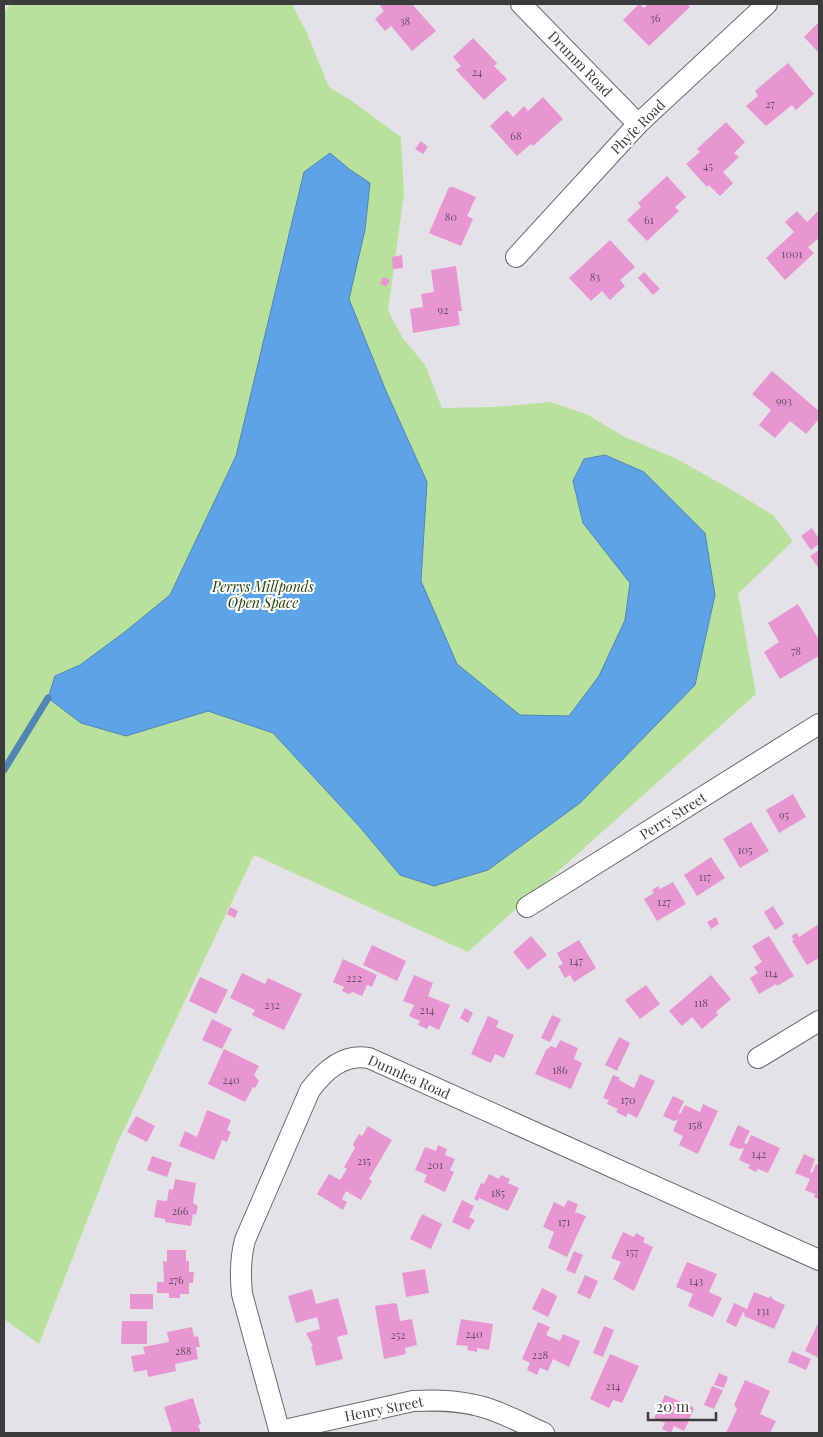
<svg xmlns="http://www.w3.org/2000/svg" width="823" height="1437" font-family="'Playfair Display',serif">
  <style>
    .green { fill: #b8e29b }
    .water { fill: #5ca4e7; stroke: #5285b4 }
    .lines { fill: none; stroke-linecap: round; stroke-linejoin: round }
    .stream { stroke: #5285b4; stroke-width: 7 }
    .building { fill: #e796d2 }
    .minor-casing { stroke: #6b6b6e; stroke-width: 22 }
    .minor { stroke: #fff; stroke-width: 20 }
    .labels { text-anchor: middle; stroke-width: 4; stroke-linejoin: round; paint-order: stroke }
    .number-label { font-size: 11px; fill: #675262 }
    .street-label { font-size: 14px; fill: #3c3c3d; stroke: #fff }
    .park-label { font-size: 14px; font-style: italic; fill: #254205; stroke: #fff }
  </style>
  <rect width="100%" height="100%" fill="#e3e3e7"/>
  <polygon class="green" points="10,4 292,4 307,33 329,87 352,101 401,137 404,194 388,310 402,337 425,365 442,408 492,407 551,402 588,415 625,437 677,459 732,490 773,515 793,541 738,594 756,694 468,952 254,855 117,1144 39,1344 4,1319 4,14"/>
  <polygon class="water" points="330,153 349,169 370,183 365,230 349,299 386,391 427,482 421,581 457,664 520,715 569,716 599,676 625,620 630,583 583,523 573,481 584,459 605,455 644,472 705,533 715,595 695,685 580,803 488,870 434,886 400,875 359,826 273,733 208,711 126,736 81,723 48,698 55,676 80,665 126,631 170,595 236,456 304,172"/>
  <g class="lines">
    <polyline class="stream" points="4,770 48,698"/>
  </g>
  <g class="building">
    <polygon points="383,4 412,4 436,31 412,51 391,26 385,31 375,19 384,11 380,6"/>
    <polygon points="639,4 644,8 648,4 687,4 690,7 649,46 623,20"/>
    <polygon points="819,22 819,53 804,37"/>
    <polygon points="473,38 497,63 494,66 507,79 484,100 456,70 461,66 453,57"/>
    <polygon points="788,63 814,94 796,110 792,105 766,126 746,106 758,96 755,91"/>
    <polygon points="543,97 563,119 533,146 531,144 517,156 490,126 507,110 513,117 524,106 528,111"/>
    <polygon points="726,122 745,142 734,153 739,157 723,172 733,183 720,196 709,185 707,187 686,164 700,152 697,149"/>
    <polygon points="421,141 428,147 423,154 415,149"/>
    <polygon points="667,176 686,197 675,207 679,211 647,241 627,220 641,207 638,203"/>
    <polygon points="449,187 453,187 476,197 467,216 473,219 461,246 429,233"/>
    <polygon points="819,210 819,238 808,247 814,253 785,280 766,258 794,232 785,222 797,211 807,222"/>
    <polygon points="610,240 635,267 620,280 625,286 610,300 602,291 591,301 569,278"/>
    <polygon points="402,255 403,268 393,269 392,257"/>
    <polygon points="456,266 462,311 458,311 460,325 413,333 410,309 423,307 421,294 434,292 431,270"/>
    <polygon points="644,272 660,289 653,295 638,278"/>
    <polygon points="383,277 390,280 386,287 380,283"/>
    <polygon points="772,371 819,411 819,419 806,434 790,421 775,438 759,425 771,410 752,394"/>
    <polygon points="812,528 819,539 819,544 811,550 801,536"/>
    <polygon points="819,550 819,569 810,556"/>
    <polygon points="798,604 819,640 819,656 780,679 764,652 779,642 768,623"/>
    <polygon points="793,794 806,817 779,833 766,810"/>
    <polygon points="751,822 769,851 740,868 723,839"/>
    <polygon points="711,857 725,878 697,896 684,875"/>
    <polygon points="673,882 686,904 657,921 644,899 654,893 652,890 658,886 660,889"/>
    <polygon points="773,906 784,924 775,930 764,912"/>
    <polygon points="230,907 238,911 235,918 227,914"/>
    <polygon points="716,917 719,924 711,929 707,922"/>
    <polygon points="819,924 819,961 817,959 807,965 792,941 794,940 791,936 797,933 799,937"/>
    <polygon points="531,936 547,955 528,970 513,952"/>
    <polygon points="769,936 794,976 777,986 776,984 759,994 750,978 758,973 754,967 762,962 752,946"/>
    <polygon points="579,940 596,968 574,982 570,975 565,978 558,966 563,964 557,953"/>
    <polygon points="372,945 406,961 397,981 363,965"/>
    <polygon points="343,959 377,975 372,987 367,985 362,996 353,992 349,994 342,991 344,987 333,982"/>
    <polygon points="242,973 265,984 268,978 302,994 284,1030 252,1015 255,1010 230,998"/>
    <polygon points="414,975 433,983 428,996 450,1005 439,1030 429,1025 427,1029 418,1025 420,1021 409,1016 414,1005 403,1001"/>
    <polygon points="711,975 731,999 716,1012 718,1015 702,1029 692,1017 682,1026 669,1011"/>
    <polygon points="200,977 228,990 216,1014 189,1001"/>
    <polygon points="646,985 660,1004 640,1019 625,1000"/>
    <polygon points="465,1008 473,1013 468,1023 460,1018"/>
    <polygon points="552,1015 561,1019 550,1042 541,1038"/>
    <polygon points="488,1016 499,1021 496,1027 514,1035 504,1058 495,1054 491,1063 471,1054"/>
    <polygon points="212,1019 232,1029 222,1049 202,1040"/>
    <polygon points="619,1037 630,1043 617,1071 605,1065"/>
    <polygon points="560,1040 578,1048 574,1059 582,1063 571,1089 535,1074 546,1050 551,1046 556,1048"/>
    <polygon points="224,1049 259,1066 254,1075 259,1081 255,1088 253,1087 245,1102 208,1084"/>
    <polygon points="640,1074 655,1081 637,1118 628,1113 626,1117 616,1112 618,1109 607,1104 609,1100 603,1098 613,1075 620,1078 619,1080 634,1088"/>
    <polygon points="673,1096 684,1101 678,1114 681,1113 685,1105 700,1112 703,1104 718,1111 698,1154 679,1145 683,1136 673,1131 678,1119 674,1121 663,1116"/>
    <polygon points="207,1110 231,1120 227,1130 231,1132 227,1142 222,1140 214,1160 179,1146 185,1131 197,1137"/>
    <polygon points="136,1116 155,1126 147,1142 127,1132"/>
    <polygon points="738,1125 750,1131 744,1143 747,1144 751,1135 780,1148 768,1173 758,1169 756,1172 748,1168 750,1165 739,1160 744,1148 739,1149 729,1145"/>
    <polygon points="368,1126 392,1140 369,1179 372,1181 361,1200 346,1191 342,1199 347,1202 343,1210 317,1194 329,1174 340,1180 347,1169 344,1167 355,1148 353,1144 359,1134 362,1136"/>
    <polygon points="438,1145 447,1149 445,1155 455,1159 450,1170 454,1172 445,1192 424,1182 427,1175 415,1170 425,1147 436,1151"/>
    <polygon points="804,1154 815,1159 810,1172 812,1173 816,1164 819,1166 819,1199 814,1197 815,1194 805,1190 810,1179 795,1173"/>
    <polygon points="152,1156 172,1163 167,1177 147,1170"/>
    <polygon points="489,1174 499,1179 501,1175 510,1179 508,1183 519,1188 508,1211 479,1198 478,1201 474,1199 481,1183 484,1184"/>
    <polygon points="175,1179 196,1183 193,1203 198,1206 196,1215 193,1214 191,1226 165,1222 165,1219 154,1217 157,1200 167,1201 169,1189 173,1190"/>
    <polygon points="462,1200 474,1206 469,1217 475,1220 469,1230 452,1222"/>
    <polygon points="568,1200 578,1204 575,1212 586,1216 567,1257 548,1248 554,1232 543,1227 554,1202 564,1207"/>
    <polygon points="422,1214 442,1224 431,1249 410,1239"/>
    <polygon points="623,1232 634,1237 636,1233 645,1238 643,1242 653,1247 634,1291 613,1279 621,1262 611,1258"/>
    <polygon points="167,1250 186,1250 186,1261 189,1261 189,1272 194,1272 193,1283 189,1283 189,1294 180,1294 180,1298 169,1298 169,1293 157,1293 157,1282 164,1282 163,1261 167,1262"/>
    <polygon points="574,1251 583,1255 575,1274 566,1270"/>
    <polygon points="687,1262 717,1274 709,1292 722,1298 713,1317 688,1306 693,1294 676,1287"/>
    <polygon points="425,1269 429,1293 406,1297 402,1273"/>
    <polygon points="585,1275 598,1281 590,1299 577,1293"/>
    <polygon points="542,1288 556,1295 557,1297 548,1317 532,1309"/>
    <polygon points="312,1289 316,1304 338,1298 348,1334 337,1337 343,1359 316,1366 311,1346 313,1346 306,1333 320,1329 317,1317 296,1323 288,1296"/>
    <polygon points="754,1292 769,1298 770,1296 774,1300 785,1305 774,1329 744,1316 745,1314 743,1312 736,1327 726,1322 734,1303 747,1309"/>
    <rect x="130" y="1294" width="23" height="15"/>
    <polygon points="395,1303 397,1304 400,1321 412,1319 417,1345 405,1348 406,1354 384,1359 375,1306"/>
    <polygon points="461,1319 493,1324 489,1350 477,1348 477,1352 467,1350 468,1346 456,1345"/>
    <polygon points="122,1321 147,1321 147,1344 121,1344"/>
    <polygon points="819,1321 819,1358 805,1351"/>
    <polygon points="538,1322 550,1327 546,1335 560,1341 563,1334 580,1341 569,1367 553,1359 548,1371 540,1368 537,1375 527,1370 530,1363 522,1359"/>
    <polygon points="604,1326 614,1330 603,1357 593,1353"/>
    <polygon points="192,1327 194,1337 198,1336 200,1347 196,1347 198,1359 175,1364 176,1371 148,1377 147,1370 134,1372 131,1356 145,1354 143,1347 169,1342 167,1332"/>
    <polygon points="792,1351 811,1359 806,1370 788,1362"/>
    <polygon points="610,1354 639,1366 622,1403 613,1400 609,1408 590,1399"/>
    <polygon points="719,1373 728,1377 724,1388 714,1385"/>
    <polygon points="745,1380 770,1391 760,1414 776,1421 770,1433 726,1433 737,1409 734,1405"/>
    <polygon points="712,1386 723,1390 714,1409 704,1405"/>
    <polygon points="665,1395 693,1407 694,1409 684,1431 674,1426 671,1433 662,1429 665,1423 654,1418"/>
    <polygon points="193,1398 201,1424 198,1425 201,1433 168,1433 172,1431 164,1407"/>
  </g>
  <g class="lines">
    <g class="minor-casing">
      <g id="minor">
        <polyline points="521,4 638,124"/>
        <polyline points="516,257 638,124 767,4"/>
        <polyline points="527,907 819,724"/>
        <polyline points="758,1058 819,1021"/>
        <path d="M280,1431l133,-30c23,-1 44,-1 66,5 22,5 44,18 65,27"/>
        <path d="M280,1433l-38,-139c-2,-19 -2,-35 3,-54l65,-150c14,-19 33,-37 59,-32l450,202"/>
      </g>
    </g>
    <use href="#minor" class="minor"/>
  </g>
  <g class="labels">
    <g class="number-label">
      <text x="655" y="22">36</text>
      <text x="405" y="25">38</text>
      <text x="477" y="76">24</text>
      <text x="770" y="108">27</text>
      <text x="516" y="140">68</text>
      <text x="708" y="170">45</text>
      <text x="451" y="221">80</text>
      <text x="649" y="224">61</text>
      <text x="792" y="258">1001</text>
      <text x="595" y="281">83</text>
      <text x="443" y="314">92</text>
      <text x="784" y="405">993</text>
      <text x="796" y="655">78</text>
      <text x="784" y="819">95</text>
      <text x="745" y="854">105</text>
      <text x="705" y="881">117</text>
      <text x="664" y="906">127</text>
      <text x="576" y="965">147</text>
      <text x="771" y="977">114</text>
      <text x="354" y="982">222</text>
      <text x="701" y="1007">118</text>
      <text x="272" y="1009">232</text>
      <text x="427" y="1014">214</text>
      <text x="560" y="1074">186</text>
      <text x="231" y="1084">240</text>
      <text x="628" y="1104">170</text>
      <text x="695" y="1129">158</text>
      <text x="759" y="1158">142</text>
      <text x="364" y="1165">215</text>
      <text x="435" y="1169">201</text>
      <text x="498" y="1197">185</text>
      <text x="180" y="1215">266</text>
      <text x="564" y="1226">171</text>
      <text x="632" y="1256">157</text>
      <text x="176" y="1284">276</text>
      <text x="696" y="1285">143</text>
      <text x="763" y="1315">131</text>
      <text x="474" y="1338">240</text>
      <text x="398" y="1339">252</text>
      <text x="183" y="1355">288</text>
      <text x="540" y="1359">228</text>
      <text x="613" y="1390">214</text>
    </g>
    <g class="street-label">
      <text transform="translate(580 64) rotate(46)" y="5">Drumm Road</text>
      <text transform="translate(638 127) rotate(-45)" y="5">Phyfe Road</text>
      <text transform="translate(673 816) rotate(-32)" y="5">Perry Street</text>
      <text transform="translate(409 1077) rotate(24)" y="5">Dunnlea Road</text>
      <text transform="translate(384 1409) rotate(-11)" y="5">Henry Street</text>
    </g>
    <g class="park-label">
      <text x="263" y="592">Perrys Millponds<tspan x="263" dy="16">Open Space</tspan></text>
    </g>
  </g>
  <rect width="823" height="1437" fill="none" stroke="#3c3c3d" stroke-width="10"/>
  <path d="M648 1412v8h68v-8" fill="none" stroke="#3c3c3d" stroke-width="2.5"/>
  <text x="656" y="1412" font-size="15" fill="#3c3c3d" stroke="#ffffff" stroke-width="4" paint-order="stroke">20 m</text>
</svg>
